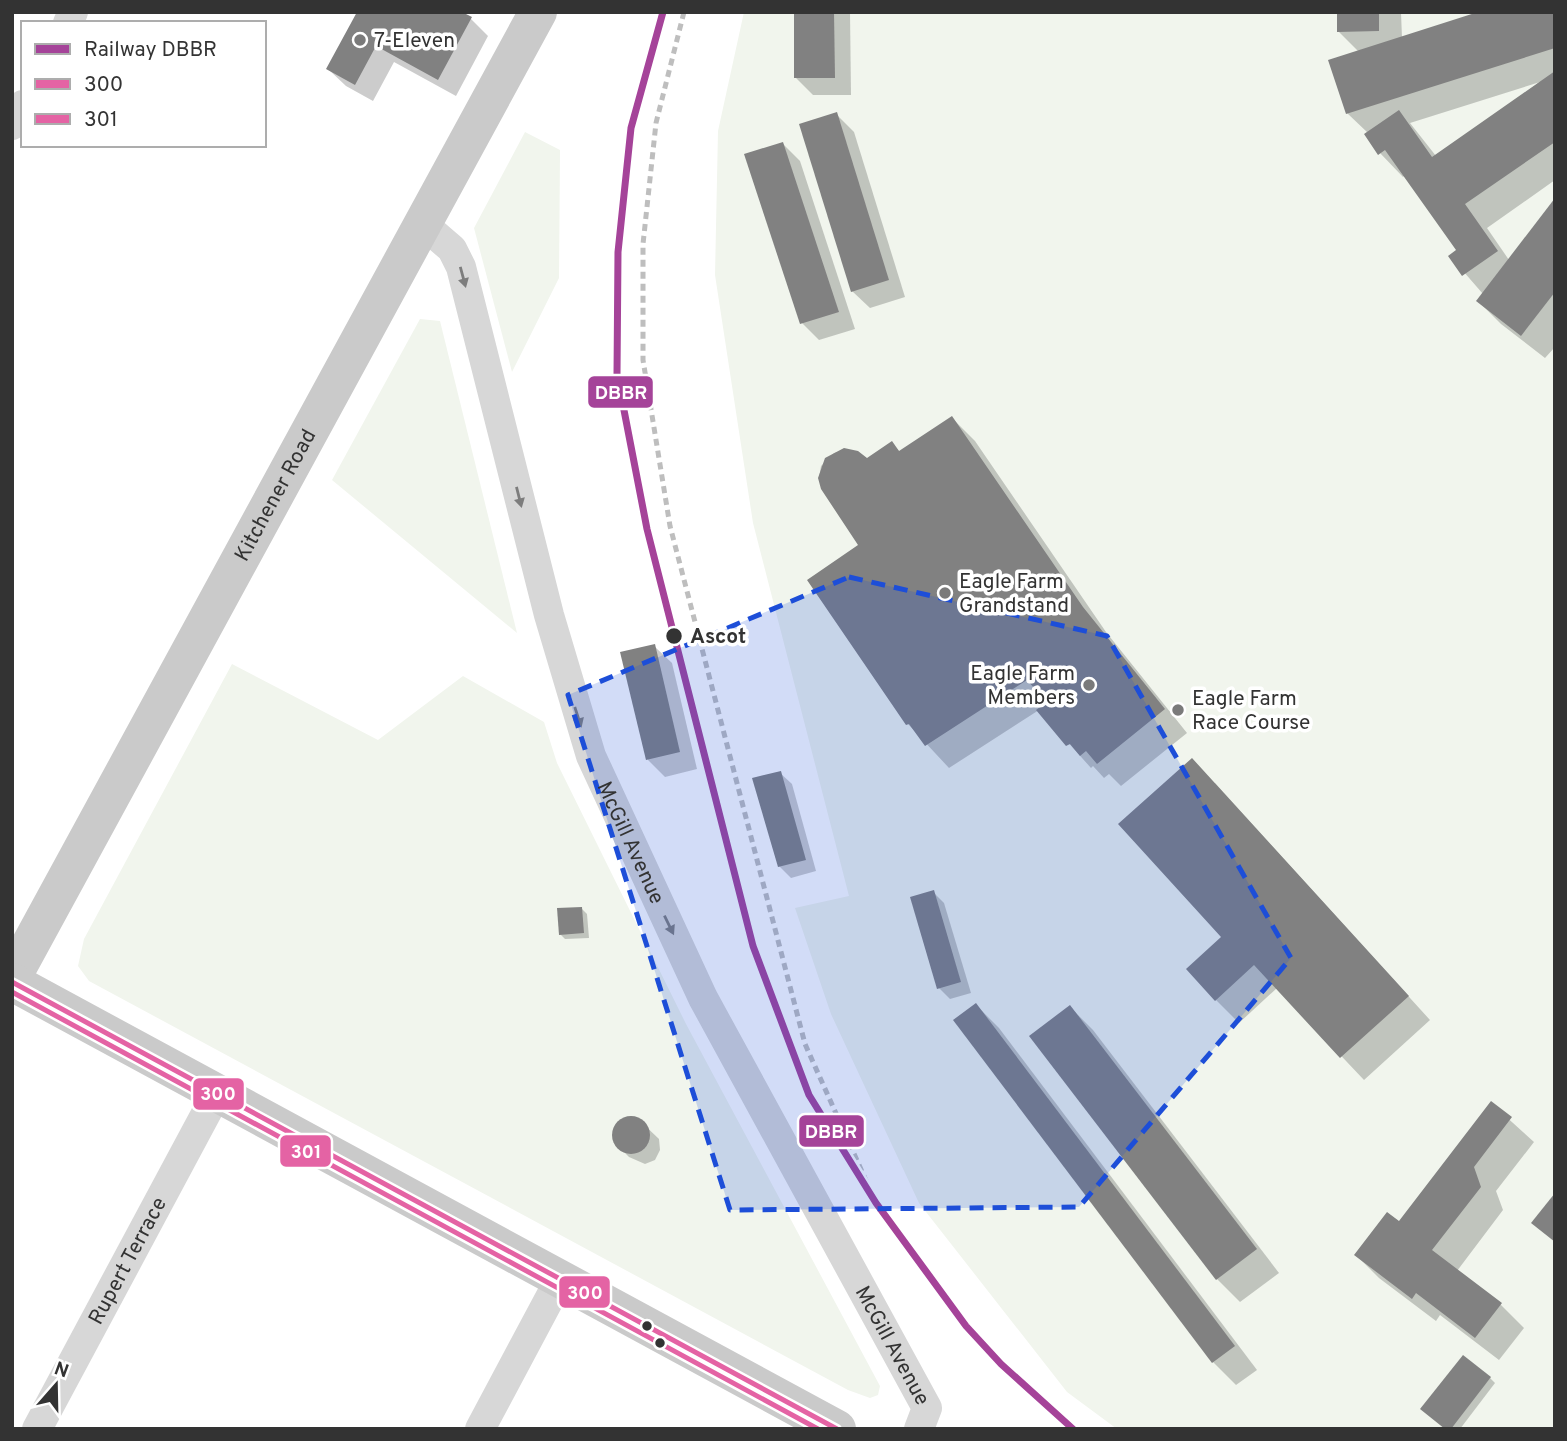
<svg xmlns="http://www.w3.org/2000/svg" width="1567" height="1441" font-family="Overpass,sans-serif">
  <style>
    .green { fill: #f1f5ed }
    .shadow { fill: #0003; fill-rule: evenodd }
    .building { fill: #818181 }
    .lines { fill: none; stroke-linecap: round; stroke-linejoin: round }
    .minor { stroke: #d7d7d7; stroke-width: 30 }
    .major { stroke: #cacaca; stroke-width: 38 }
    .rail { stroke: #bebebe; stroke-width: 5; stroke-dasharray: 7 5; stroke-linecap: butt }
    .bus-1-casing { stroke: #fff; stroke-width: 10 }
    .bus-2-casing { stroke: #fff; stroke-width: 10 }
    .bus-1 { stroke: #e463a4; stroke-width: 5 }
    .bus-2 { stroke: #e463a4; stroke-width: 5 }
    .rail-1-casing { stroke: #fff; stroke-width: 12 }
    .rail-1 { stroke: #a54399; stroke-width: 7 }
    .oneway { fill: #7d7d7d }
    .marked { fill: #1d4ed8; fill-opacity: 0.2; stroke: #1d4ed8; stroke-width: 5; stroke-dasharray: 14 9; stroke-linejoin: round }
    .poi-dot { fill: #7a7a7a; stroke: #fff; stroke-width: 2.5 }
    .stop-dot { fill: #333; stroke: #fff; stroke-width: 2.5 }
    .labels { text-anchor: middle; stroke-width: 7; stroke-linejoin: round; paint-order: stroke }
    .poi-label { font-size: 21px; fill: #333; stroke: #fff; text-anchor: start }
    .street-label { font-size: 21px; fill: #333; stroke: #fff }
    .stop-label { font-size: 21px; font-weight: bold; fill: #333; stroke: #fff; text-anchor: start }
    .line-badge { stroke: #fff; stroke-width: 2.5 }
    .badge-label { font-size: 19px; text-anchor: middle; font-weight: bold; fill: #fff }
  </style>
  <rect width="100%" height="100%" fill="#fff"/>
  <g class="green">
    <polygon points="744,12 1555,12 1555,1429 1117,1429 1067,1392 919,1203 831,1014 795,908 849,896 753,523 715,275 718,131"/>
    <polygon points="525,132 560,150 559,278 512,372 474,228"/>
    <polygon points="420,319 440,321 517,633 332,480"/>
    <polygon points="232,664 378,740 463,676 544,722 557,763 686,1024 880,1386 878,1395 870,1398 848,1390 89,981 78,966 84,939"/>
  </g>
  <g class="shadow">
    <polygon points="359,12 459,12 471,19 488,36 456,96 394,62 373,101 346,86 328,69"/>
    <polygon points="795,12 850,12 851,95 813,95 796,78"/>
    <path d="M1338,12h63l1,26 153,-26v168l-68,48 22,32 46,-59v146l-10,11 -44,-34 -23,-23 5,-7 -33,-38 8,-5 -53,-76 -2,2 -23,-24 -12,-20 -21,-20 12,-61 -21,-21zM1540,82l-104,74 -26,-33z"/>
    <polygon points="836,114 854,132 905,297 870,308 852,291"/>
    <polygon points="783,144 800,161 855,329 819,340 802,323"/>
    <polygon points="952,418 975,441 1106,632 1187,733 1121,786 1109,774 1104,778 1093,766 1091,768 1039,710 949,768 908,724 861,545 819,478 821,466 834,453 844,450 867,460 892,444 900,452"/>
    <polygon points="654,646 672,663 697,769 665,777 648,760"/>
    <polygon points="780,773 792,784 816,871 791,878 779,866"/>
    <polygon points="1215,783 1430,1020 1364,1080 1277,988 1239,1023 1216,1000 1224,937"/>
    <polygon points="933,892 944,903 971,993 950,999 939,988"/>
    <polygon points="582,909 587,914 589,938 565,939 560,934"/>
    <polygon points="976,1005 999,1028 1257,1370 1236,1385 1213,1362 956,1020"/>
    <polygon points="1070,1007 1093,1030 1279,1273 1240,1302 1217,1279 1031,1037"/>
    <polygon points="1492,1104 1534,1142 1496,1191 1503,1210 1457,1271 1501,1305 1524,1328 1499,1360 1440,1315 1436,1321 1379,1278 1356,1255 1400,1223"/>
    <polygon points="638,1119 659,1139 660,1150 655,1160 645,1164 629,1157 617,1145 615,1129 621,1120"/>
    <polygon points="1490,1378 1495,1383 1460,1429 1446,1429"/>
  </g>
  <g class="building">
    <polygon points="357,12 462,12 472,17 438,80 376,46 355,85 326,69"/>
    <polygon points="794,12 834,12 835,78 794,78"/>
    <polygon points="1337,12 1379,12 1379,31 1337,32"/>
    <polygon points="1478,12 1555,12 1555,48 1346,114 1328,60"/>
    <polygon points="1555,71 1555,142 1465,204 1498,251 1462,276 1448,256 1456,250 1385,150 1378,155 1364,134 1399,110 1432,157"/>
    <polygon points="837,112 889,280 851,292 799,124"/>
    <polygon points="783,142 839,312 800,324 744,154"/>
    <polygon points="1555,198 1555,292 1521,336 1476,301"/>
    <polygon points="952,416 1083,607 1165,709 1097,764 1086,751 1080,756 1070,744 1066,746 1036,710 1040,707 1030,695 1036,690 1027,680 925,746 909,724 906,725 807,580 858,545 821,489 818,478 825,458 844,448 858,451 867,458 892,441 899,451"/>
    <polygon points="655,644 680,752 646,760 620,652"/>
    <polygon points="1192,758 1409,996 1340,1058 1254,965 1215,1001 1186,969 1221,937 1118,824"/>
    <polygon points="781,771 806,860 778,867 752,778"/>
    <polygon points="934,890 961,982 937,989 910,897"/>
    <polygon points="582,907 584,933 559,935 557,908"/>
    <polygon points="976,1003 1235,1346 1212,1363 953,1020"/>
    <polygon points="1070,1005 1257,1249 1216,1280 1029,1036"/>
    <polygon points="1491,1101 1512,1117 1474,1167 1481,1187 1432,1250 1502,1303 1475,1338 1416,1293 1412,1299 1354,1255 1387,1212 1399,1221"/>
    <circle cx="631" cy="1135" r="19"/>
    <polygon points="1555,1193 1555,1242 1531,1223"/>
    <polygon points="1463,1355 1491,1377 1451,1429 1445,1429 1420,1409"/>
  </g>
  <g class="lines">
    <g class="minor">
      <polyline points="68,23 73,12"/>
      <polyline points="12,125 23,105"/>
      <path id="s1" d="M423,224l29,25 9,18 88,348 42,141 112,242 224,410 -8,21"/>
      <path id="s2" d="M37,1429l180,-336"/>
      <polyline points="480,1429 560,1279"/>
    </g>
    <g class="major">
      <path id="s3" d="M12,978l526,-966"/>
      <polyline points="12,982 837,1429"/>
    </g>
    <polyline class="rail" points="684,12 656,123 643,244 643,360 670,526 805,1044 876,1203"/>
    <g class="bus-1-casing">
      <polyline id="bus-1" points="12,982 837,1429"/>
    </g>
    <g class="bus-2-casing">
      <polyline id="bus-2" points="12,992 818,1429"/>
    </g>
    <use href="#bus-1" class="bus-1"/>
    <use href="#bus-2" class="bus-2"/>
    <g class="rail-1-casing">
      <polyline id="rail-1" points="663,12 631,128 618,252 617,374 647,529 753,946 809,1095 876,1203 966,1326 1001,1364 1073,1429"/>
    </g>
    <use href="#rail-1" class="rail-1"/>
  </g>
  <defs><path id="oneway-solid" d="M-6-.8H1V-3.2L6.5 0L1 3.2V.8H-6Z" transform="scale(1.75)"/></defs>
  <g class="oneway">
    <use href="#oneway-solid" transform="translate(463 277) rotate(75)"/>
    <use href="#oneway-solid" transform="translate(519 497) rotate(76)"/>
    <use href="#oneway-solid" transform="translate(578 717) rotate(72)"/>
    <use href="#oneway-solid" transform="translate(669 925) rotate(64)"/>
  </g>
  <path class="marked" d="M849,577l258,59 184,322 -212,249 -349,3 -162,-515z"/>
  <g class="poi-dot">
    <circle cx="360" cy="40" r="7"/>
    <circle cx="945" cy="593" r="7"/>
    <circle cx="1089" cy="685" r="7"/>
    <circle cx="1178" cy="710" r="7"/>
  </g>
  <g class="stop-dot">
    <circle cx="674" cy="636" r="9"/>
    <circle cx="647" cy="1326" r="6"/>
    <circle cx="660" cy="1343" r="6"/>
  </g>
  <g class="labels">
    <g class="poi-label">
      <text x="374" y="47">7-Eleven</text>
      <text x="959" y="588">Eagle Farm<tspan x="959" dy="24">Grandstand</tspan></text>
      <text x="1075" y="680" text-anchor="end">Eagle Farm<tspan x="1075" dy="24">Members</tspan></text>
      <text x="1192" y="705">Eagle Farm<tspan x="1192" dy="24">Race Course</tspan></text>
    </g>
    <g class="street-label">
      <text dy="7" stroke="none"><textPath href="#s3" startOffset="550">Kitchener Road</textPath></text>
      <text dy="7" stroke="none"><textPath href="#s1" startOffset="660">McGill Avenue</textPath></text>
      <text dy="7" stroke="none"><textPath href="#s2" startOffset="191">Rupert Terrace</textPath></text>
      <text dy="7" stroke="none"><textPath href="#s1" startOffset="1227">McGill Avenue</textPath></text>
    </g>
    <g class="stop-label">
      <text x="690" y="643">Ascot</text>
    </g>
  </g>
  <g class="line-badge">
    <rect x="587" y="375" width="67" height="34" rx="7" fill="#a54399"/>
    <rect x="192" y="1077" width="53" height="34" rx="7" fill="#e463a4"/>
    <rect x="798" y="1114" width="67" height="34" rx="7" fill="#a54399"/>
    <rect x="279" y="1134" width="53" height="34" rx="7" fill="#e463a4"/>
    <rect x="558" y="1275" width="53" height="34" rx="7" fill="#e463a4"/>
  </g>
  <g class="badge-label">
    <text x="621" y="399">DBBR</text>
    <text x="218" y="1100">300</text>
    <text x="831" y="1138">DBBR</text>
    <text x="306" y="1158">301</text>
    <text x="585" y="1299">300</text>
  </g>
  <rect width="1567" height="1441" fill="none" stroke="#333333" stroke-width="28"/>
  <rect x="21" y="21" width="245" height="126" fill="#ffffff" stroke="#adadad" stroke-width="2"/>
  <rect x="35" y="44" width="35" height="10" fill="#a54399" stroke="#adadad" stroke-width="2"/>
  <text x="84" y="56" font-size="21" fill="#333333">Railway DBBR</text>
  <rect x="35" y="79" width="35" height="10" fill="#e463a4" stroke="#adadad" stroke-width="2"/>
  <text x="84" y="91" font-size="21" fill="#333333">300</text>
  <rect x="35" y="114" width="35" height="10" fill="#e463a4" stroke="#adadad" stroke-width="2"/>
  <text x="84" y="126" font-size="21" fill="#333333">301</text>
  <g transform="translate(56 1385) rotate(20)" stroke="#ffffff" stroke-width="5" paint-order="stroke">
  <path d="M0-5L12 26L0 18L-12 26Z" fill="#333333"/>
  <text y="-10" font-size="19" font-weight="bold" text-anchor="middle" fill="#333333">N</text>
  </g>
</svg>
